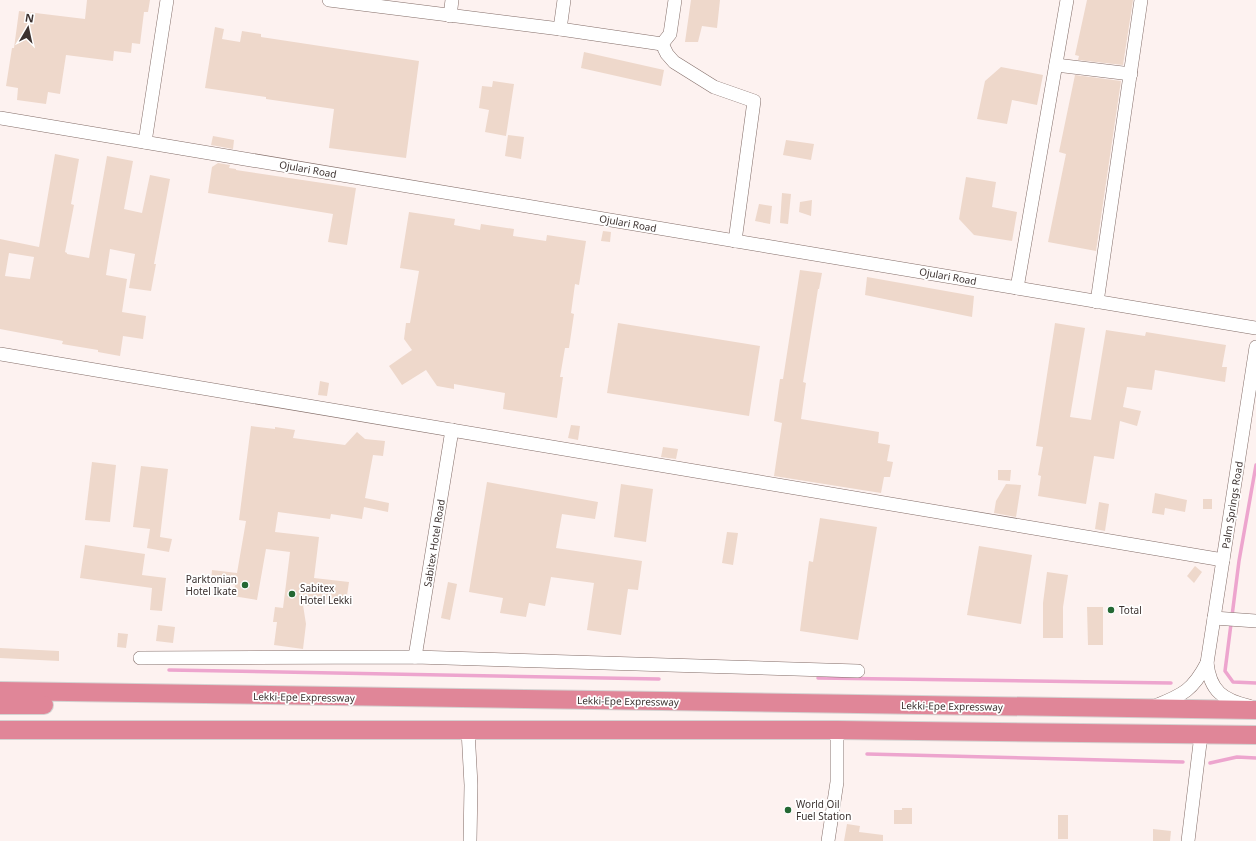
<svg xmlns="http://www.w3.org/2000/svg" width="1256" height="841" font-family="'Noto Sans',sans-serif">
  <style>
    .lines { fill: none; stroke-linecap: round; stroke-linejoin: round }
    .stream { stroke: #eda5ce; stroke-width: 3.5 }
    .building { fill: #eed8cb; fill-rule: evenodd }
    .minor-casing { stroke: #836d68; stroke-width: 14 }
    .highway-casing { stroke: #d4d2d1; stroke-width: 20 }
    .minor { stroke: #fff; stroke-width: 13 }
    .highway { stroke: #e08698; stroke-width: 18 }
    .poi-dot { fill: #246833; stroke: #fff; stroke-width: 1.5 }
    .labels { text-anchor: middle; stroke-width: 3.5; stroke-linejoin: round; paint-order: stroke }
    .street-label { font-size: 10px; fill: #3c3230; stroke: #fff }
    .poi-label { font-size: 10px; fill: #3c3230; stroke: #fff; text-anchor: start }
  </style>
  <rect width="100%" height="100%" fill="#fdf2f0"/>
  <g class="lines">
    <g class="stream">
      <polyline points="1256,465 1239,561 1225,671 1233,682 1256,683"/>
      <polyline points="169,670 659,679"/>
      <polyline points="818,678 1171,683"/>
      <polyline points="867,754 1183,762"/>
      <polyline points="1210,763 1237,757 1256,758"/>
    </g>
  </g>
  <g class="building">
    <polygon points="87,0 150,0 148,12 144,12 140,44 132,43 131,53 114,51 113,61 66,55 60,94 48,92 46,104 17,100 18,88 6,86 12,48 14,48 19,11 85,19"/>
    <polygon points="691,0 720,0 717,28 702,26 698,42 685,42"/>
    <polygon points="1087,0 1133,0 1123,65 1078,60 1079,56 1075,55"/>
    <polygon points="215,27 224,29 222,39 240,42 242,31 261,34 261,37 419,61 406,158 329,148 334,109 266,99 266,97 205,88"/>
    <polygon points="584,52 664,70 661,86 581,68"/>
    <polygon points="1001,67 1043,75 1037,105 1012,100 1007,124 977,119 985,81"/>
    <polygon points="1075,75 1121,81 1096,251 1048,242 1066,154 1059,152"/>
    <polygon points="493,81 514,84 506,136 485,132 489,110 479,108 482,86 492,87"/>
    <polygon points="508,135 524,137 521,159 505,156"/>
    <polygon points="213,136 234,140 233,149 211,145"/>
    <polygon points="786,140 814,144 811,160 783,155"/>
    <path d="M55,154l24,5 -8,45 3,1 -9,47 2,1v1l22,4 18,-102 26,5 -9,48 18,4 8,-38 20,4 -16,85h2l-5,27 -22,-3 6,-34 -25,-5 -4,26 21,4 -5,33 24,4 -3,23 -20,-3 -3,20 -22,-4v-2l-36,-6 1,-3 -63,-12v-90l39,8zM9,253l25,4 -4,22 -25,-3z"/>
    <polygon points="218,163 230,165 229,168 236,169 236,170 356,188 347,245 328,242 333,214 208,193 212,167"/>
    <polygon points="966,177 996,182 992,207 1017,212 1012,241 974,235 959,219"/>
    <polygon points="782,193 791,194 788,224 780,223"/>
    <polygon points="812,200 811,216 799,212 800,202"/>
    <polygon points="759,204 772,206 770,224 755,221"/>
    <polygon points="409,212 455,219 454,225 480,230 481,224 514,229 513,236 546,241 547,235 586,241 579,285 575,284 571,313 574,314 569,348 565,348 560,377 563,377 557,418 503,409 505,393 454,384 454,389 437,386 426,370 402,385 389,366 412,350 404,339 406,323 410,323 419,271 400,268"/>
    <polygon points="603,231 611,232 610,242 601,241"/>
    <polygon points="800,270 822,273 819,289 818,289 803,382 806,383 801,419 879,432 878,443 890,445 887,461 893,462 890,477 884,477 881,493 774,476 782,423 774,421 780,379 783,379"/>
    <polygon points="867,277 974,296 972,317 865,295"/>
    <polygon points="618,323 760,346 749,416 607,393"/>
    <polygon points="1055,323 1085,328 1070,417 1091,420 1106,330 1145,336 1146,332 1226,345 1222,367 1227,367 1225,382 1155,370 1152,390 1127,387 1123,407 1141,411 1137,426 1120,421 1114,459 1094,456 1086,504 1038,496 1041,476 1038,475 1043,447 1036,446"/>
    <polygon points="320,381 329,383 327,396 318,395"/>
    <polygon points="571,425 580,426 578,440 568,438"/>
    <polygon points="251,426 275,429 275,427 295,430 293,438 345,445 357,432 365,439 385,441 383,456 373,455 365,498 389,503 388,512 364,507 362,519 331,514 330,519 278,512 275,532 319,537 314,578 349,582 346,602 311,598 310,606 303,605 306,624 303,649 274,645 277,622 273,622 275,607 283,608 290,552 266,549 257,600 233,596 235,585 211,582 212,570 237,573 246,521 239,520"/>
    <polygon points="663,447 678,449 676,459 661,457"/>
    <polygon points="92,462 116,465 110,522 85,520"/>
    <polygon points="141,466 168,469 160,537 172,539 169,552 147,548 150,529 133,527"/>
    <polygon points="998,470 1011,470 1010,481 998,480"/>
    <polygon points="487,482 598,502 595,519 562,514 556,548 642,561 638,590 628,589 621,635 587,630 594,583 551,577 545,606 529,603 526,617 500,613 503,598 469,592"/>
    <polygon points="621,484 653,489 646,542 614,537"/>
    <polygon points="1006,484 1021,485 1016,517 994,513 996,501"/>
    <polygon points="1155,493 1187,500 1185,512 1165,508 1164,515 1152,513"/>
    <rect x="1203" y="499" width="9" height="10"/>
    <polygon points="1099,502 1109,504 1105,531 1095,529"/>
    <polygon points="820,518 877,527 858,640 800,631 809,561 813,562"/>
    <polygon points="727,532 738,533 733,565 722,563"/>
    <polygon points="85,545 145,554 142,575 166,578 162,611 150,610 152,588 80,578"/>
    <polygon points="979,546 1032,555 1021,624 967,615"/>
    <polygon points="1195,566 1202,572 1194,583 1187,576"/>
    <polygon points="1047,572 1068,575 1063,607 1063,638 1043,638 1043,603"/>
    <polygon points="448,582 457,584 450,620 441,618"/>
    <polygon points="1087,607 1103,607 1103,645 1088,645"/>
    <polygon points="158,625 175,627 173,643 156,641"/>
    <polygon points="118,633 128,634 126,648 117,647"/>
    <polygon points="0,648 59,651 59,661 0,658"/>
    <polygon points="902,808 912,808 912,824 894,824 894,810 902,810"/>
    <rect x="1058" y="815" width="10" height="24"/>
    <polygon points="847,824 860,826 859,832 883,835 883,841 844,841"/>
    <polygon points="1153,829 1171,831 1170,841 1153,841"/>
  </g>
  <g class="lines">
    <g class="minor-casing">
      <g id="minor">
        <polyline points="329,0 560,29 662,44 667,54 674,62 714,87 754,101 735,241"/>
        <polyline points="450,16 452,0"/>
        <polyline points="560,29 564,0"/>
        <polyline points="662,44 670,34 675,0"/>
        <polyline points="1056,65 1131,74"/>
        <polyline points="0,118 1256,328"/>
        <polyline points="145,142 167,0"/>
        <polyline points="1017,288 1067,0"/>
        <polyline points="1097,302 1141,0"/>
        <polyline points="0,354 1223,560"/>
        <polyline points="1214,618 1256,621"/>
        <polyline points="415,657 452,430"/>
        <polyline points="140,658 415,657 858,671"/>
        <path d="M1155,706c28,-11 38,-16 52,-43"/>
        <path d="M1249,706c-26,-6 -39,-15 -42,-43l49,-316"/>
        <polyline points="468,730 471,785 470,841"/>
        <polyline points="828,841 837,782 837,730"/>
        <polyline points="1188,841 1201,735"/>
      </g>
    </g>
    <g class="highway-casing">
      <g id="highway">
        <polyline points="0,691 1256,710"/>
        <polyline points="0,705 44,705"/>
        <polyline points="0,730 837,730 1256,735"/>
      </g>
    </g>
    <use href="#minor" class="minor"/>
    <use href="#highway" class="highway"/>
  </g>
  <g class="poi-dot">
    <circle cx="245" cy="585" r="4"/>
    <circle cx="292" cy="594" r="4"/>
    <circle cx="1111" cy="610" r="4"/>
    <circle cx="788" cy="810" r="4"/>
  </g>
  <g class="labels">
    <g class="street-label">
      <text transform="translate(308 169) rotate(10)" y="4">Ojulari Road</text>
      <text transform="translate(628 223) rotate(10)" y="4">Ojulari Road</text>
      <text transform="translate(948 276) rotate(10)" y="4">Ojulari Road</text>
      <text transform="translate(1232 505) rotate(-81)" y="4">Palm Springs Road</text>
      <text transform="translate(434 543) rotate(-81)" y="4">Sabitex Hotel Road</text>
      <text transform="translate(304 697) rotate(1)" y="4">Lekki-Epe Expressway</text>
      <text transform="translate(628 701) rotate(1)" y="4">Lekki-Epe Expressway</text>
      <text transform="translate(952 706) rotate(1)" y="4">Lekki-Epe Expressway</text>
    </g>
    <g class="poi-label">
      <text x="237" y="583" text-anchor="end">Parktonian<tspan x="237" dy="12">Hotel Ikate</tspan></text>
      <text x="300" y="592">Sabitex<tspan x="300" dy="12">Hotel Lekki</tspan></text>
      <text x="1119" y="614">Total</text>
      <text x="796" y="808">World Oil<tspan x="796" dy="12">Fuel Station</tspan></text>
    </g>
  </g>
  <g transform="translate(28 28) rotate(9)" stroke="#ffffff" stroke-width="3" paint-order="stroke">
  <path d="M0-3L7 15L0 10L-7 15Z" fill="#3c3230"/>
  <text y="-6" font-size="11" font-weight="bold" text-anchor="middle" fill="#3c3230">N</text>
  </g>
</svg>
